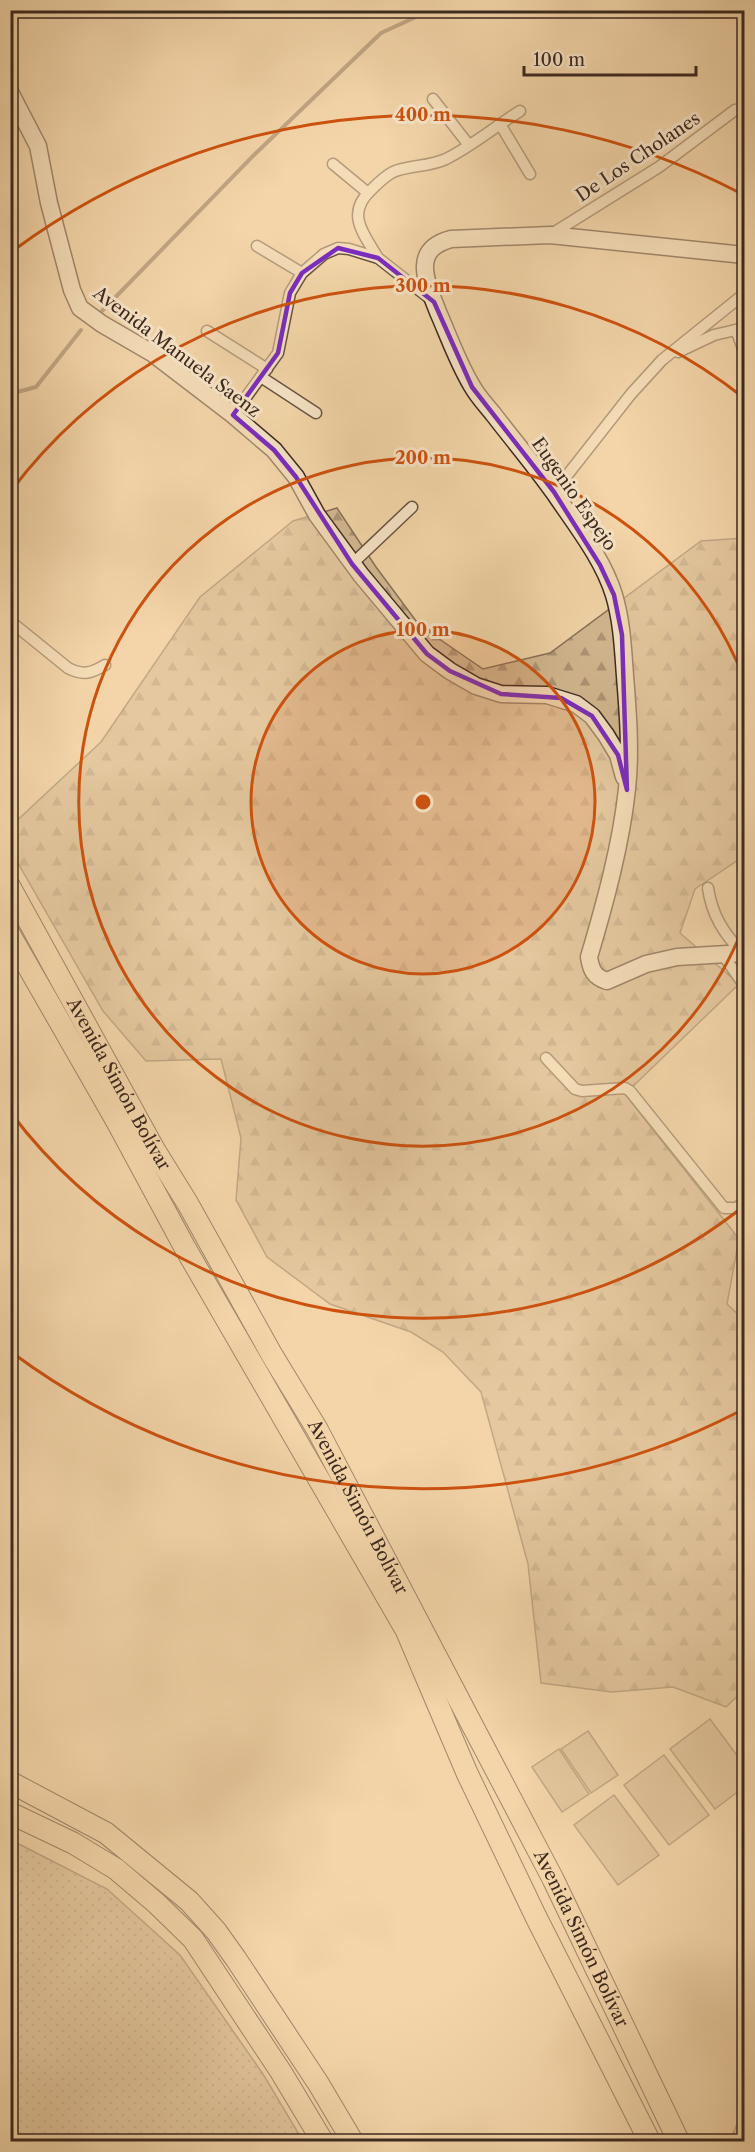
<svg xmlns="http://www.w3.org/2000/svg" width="755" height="2152" font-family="'Libre Caslon Text',serif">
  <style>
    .green { fill: #d4b992; stroke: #88715a; stroke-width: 1.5 }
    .forest { fill: url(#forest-firs); stroke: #88715a; stroke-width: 1.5 }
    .park { fill: url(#park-dots); stroke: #88715a; stroke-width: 1.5 }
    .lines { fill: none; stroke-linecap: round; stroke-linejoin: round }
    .stream { stroke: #856d57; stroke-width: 4 }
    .street-casing { stroke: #6a5443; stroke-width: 13 }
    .secondary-casing { stroke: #3d2921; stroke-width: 19 }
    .highway-casing { stroke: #3d2921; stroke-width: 23 }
    .street { stroke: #f7e4c7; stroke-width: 10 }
    .secondary { stroke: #f7e4c7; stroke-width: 16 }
    .highway { stroke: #f3d6a9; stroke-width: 21 }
    .marked { fill: none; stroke: #7b2cbf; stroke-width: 4.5; stroke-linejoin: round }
    .ring { fill: none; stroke: #ce520f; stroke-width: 3 }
    .labels { text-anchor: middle; stroke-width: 6; stroke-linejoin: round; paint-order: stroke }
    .street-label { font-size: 18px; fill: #3d2921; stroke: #f7e4c7 }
    .centre { fill: #ce520f; stroke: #f7e4c7; stroke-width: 3 }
    .ring-label { font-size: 18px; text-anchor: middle; font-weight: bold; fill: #ce520f; stroke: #f7e4c7; stroke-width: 6; stroke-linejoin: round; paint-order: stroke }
  </style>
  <defs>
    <pattern id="forest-firs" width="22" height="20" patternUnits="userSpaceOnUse" patternTransform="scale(1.5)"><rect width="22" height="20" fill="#d4b992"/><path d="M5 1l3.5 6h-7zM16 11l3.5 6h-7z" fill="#ad9677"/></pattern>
    <pattern id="park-dots" width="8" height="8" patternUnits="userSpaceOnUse" patternTransform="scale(1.5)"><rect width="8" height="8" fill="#d4b992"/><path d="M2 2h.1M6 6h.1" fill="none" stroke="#ad9677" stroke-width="1.8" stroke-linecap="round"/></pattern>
  </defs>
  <rect width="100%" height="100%" fill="#f3d6a9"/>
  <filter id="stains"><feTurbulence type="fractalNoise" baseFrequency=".00333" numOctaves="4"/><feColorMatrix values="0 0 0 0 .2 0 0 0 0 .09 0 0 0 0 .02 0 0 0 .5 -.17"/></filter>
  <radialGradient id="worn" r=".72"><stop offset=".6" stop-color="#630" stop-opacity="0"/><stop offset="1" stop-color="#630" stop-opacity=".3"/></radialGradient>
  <g class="green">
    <polygon points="710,1719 744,1765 744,1787 715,1809 670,1749"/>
    <polygon points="588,1731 618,1775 591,1793 561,1749"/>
    <polygon points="559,1749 589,1794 562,1812 532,1767"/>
    <polygon points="664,1755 709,1815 669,1845 624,1785"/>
    <polygon points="614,1795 659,1855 618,1885 574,1825"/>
  </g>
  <g class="forest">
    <polygon points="337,508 376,567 419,625 483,669 550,653 701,541 744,538 744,856 695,889 680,933 739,984 625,1094 739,1239 727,1304 744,1320 744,1690 726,1707 673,1687 612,1692 541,1683 528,1564 481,1392 443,1352 411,1332 330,1304 267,1257 236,1200 241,1138 221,1059 146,1061 103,1011 11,851 10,827 101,742 200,597 293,521"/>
    <polygon points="744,2107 744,2141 730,2141"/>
  </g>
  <polygon class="park" points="11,1840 107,1889 180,1955 263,2074 303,2141 11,2141"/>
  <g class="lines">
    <g class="stream">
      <polyline points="99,314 255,154 381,33 431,10"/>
      <polyline points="10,394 36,387 81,330"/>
    </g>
    <g class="street-casing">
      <g id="street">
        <polyline points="433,99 468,144"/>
        <polyline points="500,124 530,174"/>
        <polyline points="333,164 368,193"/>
        <polyline points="550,235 659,167 735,110 744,109"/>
        <polyline points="257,246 302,273"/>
        <path d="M378,258c-14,-24 -33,-44 -7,-68 6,-6 14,-14 22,-18 16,-7 36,-5 53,-13 26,-13 50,-33 74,-48"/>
        <polyline points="736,330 744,351"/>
        <polyline points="207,331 267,369"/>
        <polyline points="678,352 714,335 744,328"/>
        <polyline points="261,377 316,413"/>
        <polyline points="233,415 278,353 290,293 302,273 324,254 338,248 349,249 378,258 433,301"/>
        <polyline points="554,492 631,394 662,360 744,294"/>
        <polyline points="352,564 412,507"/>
        <path d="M10,621l58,47c15,8 24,5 37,-3"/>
        <path d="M708,888c4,28 16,45 34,65"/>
        <polyline points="723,955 744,985"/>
        <polyline points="546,1058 575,1089 582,1091 625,1088 630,1091 724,1208 737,1208 744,1201"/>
      </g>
    </g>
    <g class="secondary-casing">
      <g id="secondary">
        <polyline points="10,92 38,146 49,203 72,290 80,308 102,324 152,353 233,415 274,450 296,477 317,515 361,575 427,654 450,671 476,686 501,694 547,695 576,704 592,716 606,735 618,755 624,777"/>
        <path d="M744,255l-194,-20 -99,4c-41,11 -24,44 -13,73 11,25 20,51 34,74 6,11 15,20 22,29 20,26 42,52 61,79 21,31 48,65 59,101 8,27 9,54 11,81 3,37 6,76 2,113 -6,56 -22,114 -38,168 2,13 5,20 18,24l39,-17 31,-7 67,-4"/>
      </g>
    </g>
    <g class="highway-casing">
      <g id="highway">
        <path id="s1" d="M10,887l144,262 34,55 84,151 45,74 236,450 126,263"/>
        <polyline points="10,935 116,1120 184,1246 406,1630 467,1773 536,1917 650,2142"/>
        <polyline points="10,1782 106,1833 189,1901 216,1931 236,1959 318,2083 353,2142"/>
        <polyline points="10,1813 73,1843 116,1869 156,1903 193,1939 281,2072 323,2142"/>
      </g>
    </g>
    <use href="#street" class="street"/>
    <use href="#secondary" class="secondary"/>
    <use href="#highway" class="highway"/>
  </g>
  <path d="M0 0H755V2152H0ZM338,248l40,10 56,44 38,85 82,105 46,73 14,30 8,40 5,155 -9,-35 -26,-39 -31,-18 -60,-4 -51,-23 -23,-17 -75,-90 -56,-87 -22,-27 -41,-35 45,-62 12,-60 12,-20z" fill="#f3d6a9" fill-opacity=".55" fill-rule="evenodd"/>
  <path class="marked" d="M338,248l40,10 56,44 38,85 82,105 46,73 14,30 8,40 5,155 -9,-35 -26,-39 -31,-18 -60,-4 -51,-23 -23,-17 -75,-90 -56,-87 -22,-27 -41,-35 45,-62 12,-60 12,-20z"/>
  <circle cx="423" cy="802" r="172" fill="#ce520f" fill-opacity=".12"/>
  <g class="ring">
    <circle cx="423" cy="802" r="172"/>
    <path d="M744 925A344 344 0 1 1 744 679"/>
    <path d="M744 1206A516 516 0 0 1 11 1113M11 491A516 516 0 0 1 744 398"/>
    <path d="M740 1411A687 687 0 0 1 14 1354M14 250A687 687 0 0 1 740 193"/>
  </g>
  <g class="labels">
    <g class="street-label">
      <text transform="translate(638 157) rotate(-34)" y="6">De Los Cholanes</text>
      <text transform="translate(177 352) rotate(37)" y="6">Avenida Manuela Saenz</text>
      <text transform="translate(574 494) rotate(55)" y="6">Eugenio Espejo</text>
      <text dy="6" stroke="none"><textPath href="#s1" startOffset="225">Avenida Simón Bolívar</textPath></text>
      <text dy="6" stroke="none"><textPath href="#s1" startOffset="711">Avenida Simón Bolívar</textPath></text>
      <text dy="6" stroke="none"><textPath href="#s1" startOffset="1197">Avenida Simón Bolívar</textPath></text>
    </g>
  </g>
  <circle cx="423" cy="802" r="9" class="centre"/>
  <g class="ring-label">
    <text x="423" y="121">400 m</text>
    <text x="423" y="292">300 m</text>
    <text x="423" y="464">200 m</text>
    <text x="423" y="636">100 m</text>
  </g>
  <rect width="755" height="2152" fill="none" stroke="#f3d6a9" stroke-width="36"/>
  <rect x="12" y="12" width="731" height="2128" fill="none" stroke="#3d2921" stroke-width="3"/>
  <rect x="18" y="18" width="719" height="2116" fill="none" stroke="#3d2921" stroke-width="1.5"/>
  <path d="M524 66v9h172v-9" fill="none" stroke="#3d2921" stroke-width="3"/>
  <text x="533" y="66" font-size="18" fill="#3d2921" stroke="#f7e4c7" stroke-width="4.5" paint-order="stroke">100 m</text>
  <rect width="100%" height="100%" filter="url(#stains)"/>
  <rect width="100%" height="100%" fill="url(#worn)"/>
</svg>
